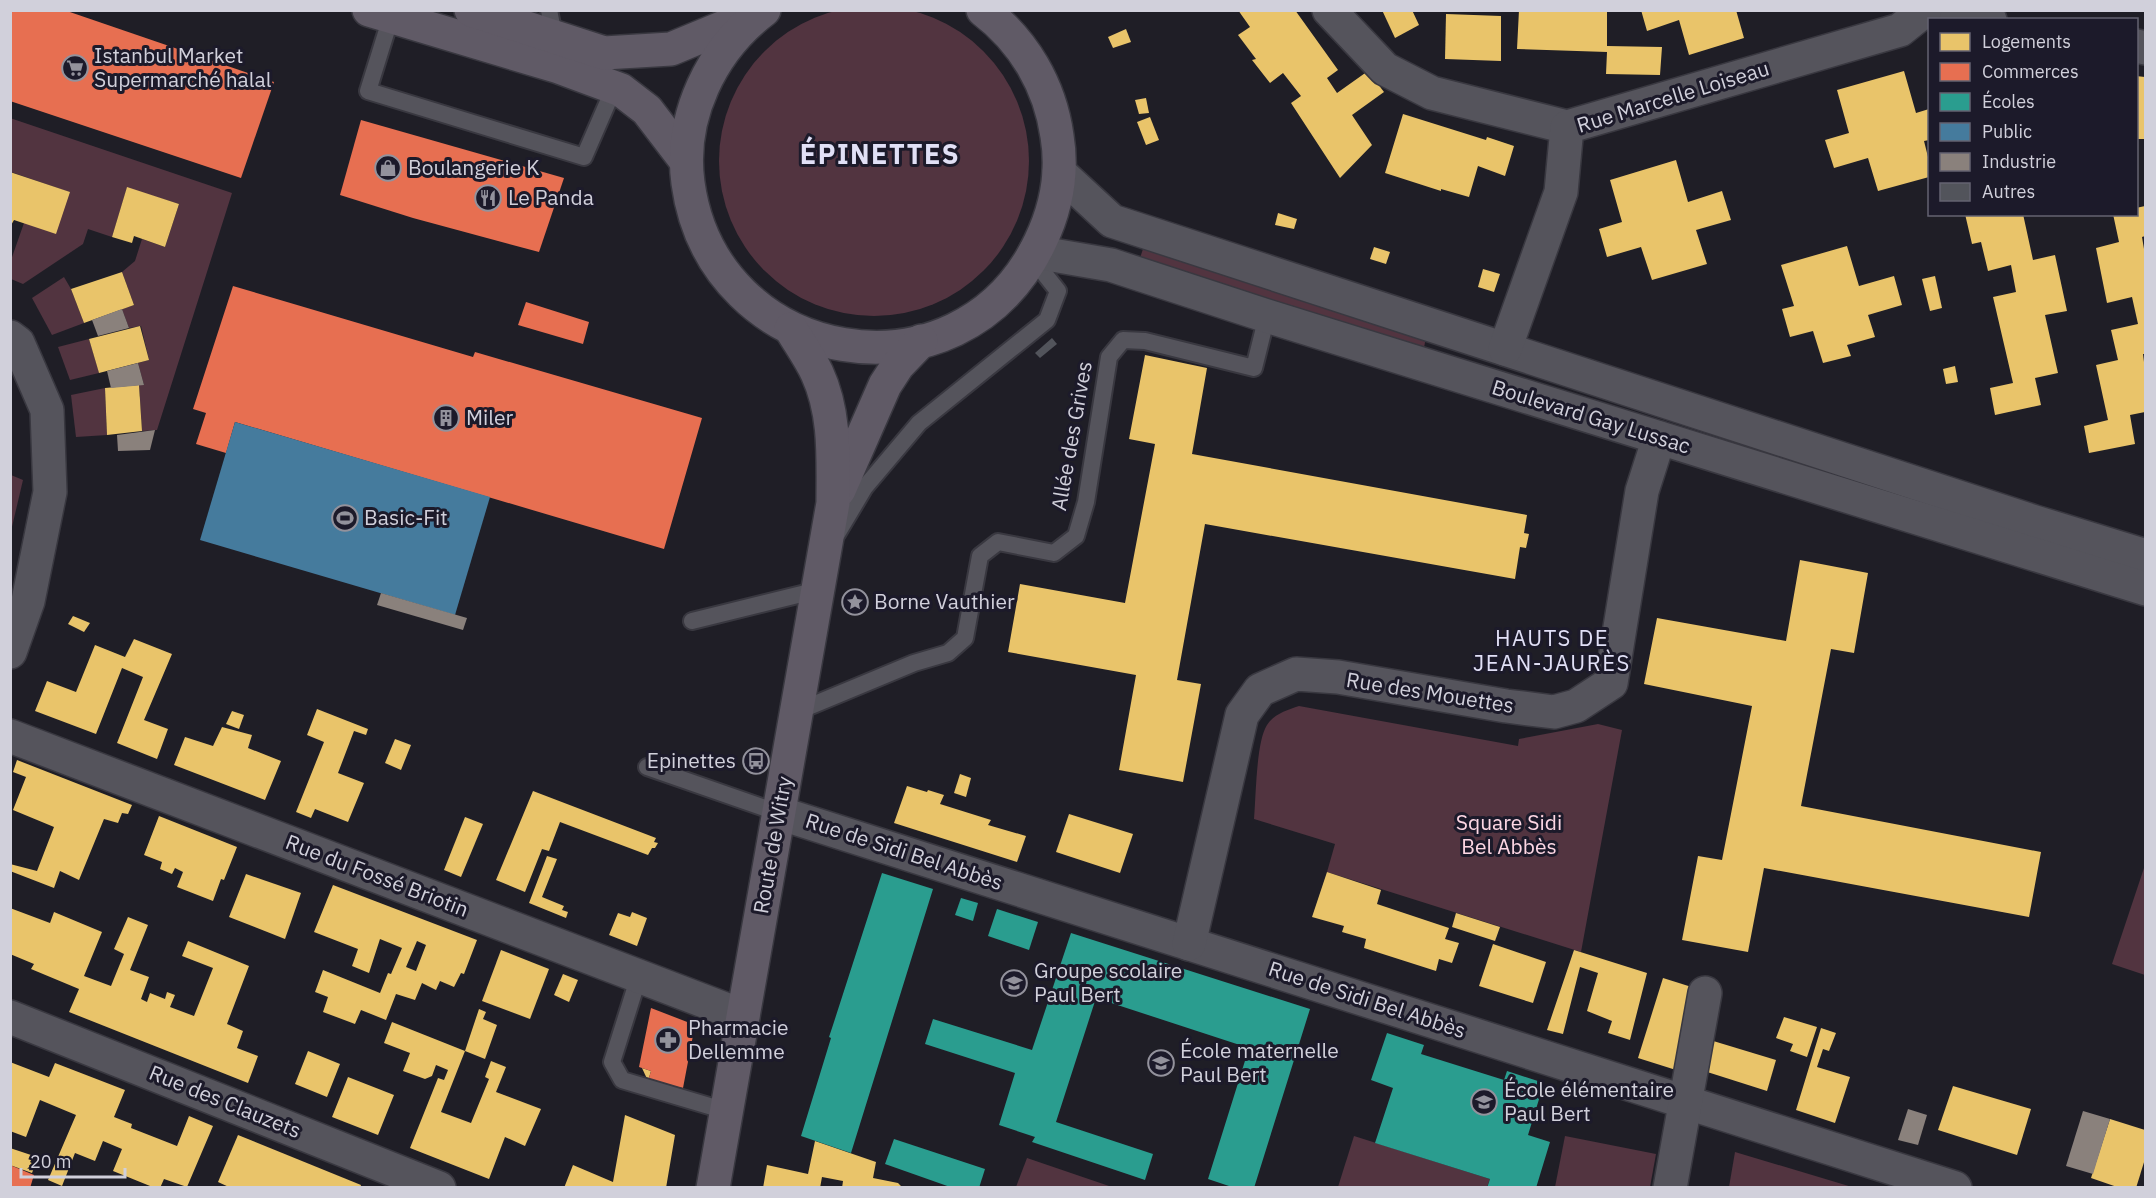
<svg xmlns="http://www.w3.org/2000/svg" width="2156" height="1198" font-family="'IBM Plex Sans',sans-serif">
  <style>
    .green { fill: #523440 }
    .homes { fill: #e9c46a; fill-rule: evenodd }
    .shops { fill: #e76f51 }
    .schools { fill: #2a9d8f }
    .public { fill: #457b9d }
    .industry { fill: #8a817c }
    .building { fill: #52545b }
    .lines { fill: none; stroke-linecap: round; stroke-linejoin: round }
    .service-casing { stroke: #393840; stroke-width: 20 }
    .minor-casing { stroke: #393840; stroke-width: 36 }
    .primary-casing { stroke: #393840; stroke-width: 36 }
    .service { stroke: #55545c; stroke-width: 16 }
    .minor { stroke: #55545c; stroke-width: 33 }
    .primary { stroke: #605a66; stroke-width: 33 }
    .labels { text-anchor: middle; stroke-width: 6; stroke-linejoin: round; paint-order: stroke }
    .poi-label { font-size: 21px; fill: #d1d0db; stroke: #1c1a2a; text-anchor: start }
    .street-label { font-size: 21px; fill: #d1d0db; stroke: #1c1a2a }
    .park-label { font-size: 21px; fill: #fed7e4; stroke: #1c1a2a }
    .neighbourhood-label { font-size: 22px; letter-spacing: 1.5px; fill: #e1e0f6; stroke: #1c1a2a }
    .district-label { font-size: 27px; font-weight: bold; letter-spacing: 1.5px; fill: #e1e0f6; stroke: #1c1a2a }
  </style>
  <rect width="100%" height="100%" fill="#1f1e26"/>
  <g class="green">
    <circle cx="874" cy="161" r="155"/>
    <polygon points="10,118 232,193 157,430 142,431 139,385 144,385 138,363 149,360 141,326 129,328 122,309 134,305 122,272 135,261 142,239 165,247 179,204 127,188 112,237 88,229 83,244 23,284 11,279 11,260 24,223 69,192 11,172"/>
    <polygon points="1143,249 1426,337 1423,353 1139,261"/>
    <polygon points="64,277 71,289 84,323 52,335 32,298"/>
    <polygon points="89,339 99,373 70,380 58,347"/>
    <polygon points="105,388 107,435 76,437 71,395"/>
    <polygon points="11,475 23,480 11,531 10,475"/>
    <path d="M1299,706l219,40 1,-7 79,-15 24,6 -41,222 -254,-80 8,-28 -81,-25c2,-22 2,-77 13,-94 7,-11 20,-15 32,-19z"/>
    <polygon points="2145,865 2145,975 2112,964"/>
    <polygon points="1354,1136 1490,1179 1487,1187 1338,1187"/>
    <polygon points="1565,1136 1656,1154 1650,1187 1555,1187"/>
    <polygon points="1735,1152 1852,1187 1729,1187"/>
    <polygon points="1027,1158 1112,1187 1016,1187"/>
  </g>
  <g class="homes">
    <polygon points="1238,10 1295,10 1338,70 1327,78 1337,93 1368,71 1384,92 1352,115 1372,145 1340,178 1291,103 1301,96 1283,73 1270,83 1252,60 1256,59 1238,35 1250,27"/>
    <polygon points="1382,10 1412,10 1419,25 1395,38"/>
    <polygon points="1519,10 1607,10 1607,46 1662,47 1660,75 1606,74 1607,52 1517,49"/>
    <polygon points="1641,10 1736,10 1744,38 1689,55 1679,20 1647,31"/>
    <polygon points="1446,14 1501,16 1501,61 1445,59"/>
    <polygon points="1126,29 1131,42 1113,48 1108,37"/>
    <polygon points="1904,71 1916,113 1929,109 1929,140 1924,141 1929,161 1929,177 1878,191 1868,158 1834,168 1825,140 1849,133 1837,90"/>
    <polygon points="2136,76 2145,77 2145,139 2136,139"/>
    <polygon points="1146,98 1149,113 1139,114 1135,100"/>
    <polygon points="1403,114 1486,140 1487,137 1514,146 1505,176 1478,166 1469,197 1441,189 1441,191 1385,173"/>
    <polygon points="1150,117 1159,140 1146,145 1137,122"/>
    <polygon points="1676,160 1688,202 1722,191 1731,220 1696,230 1707,264 1652,280 1641,247 1607,257 1599,229 1622,222 1610,180"/>
    <polygon points="10,172 70,192 56,234 14,220 10,227"/>
    <polygon points="127,187 179,204 165,247 134,236 132,243 112,237"/>
    <polygon points="2145,206 2145,236 2142,237 2145,255 2145,354 2143,354 2145,370 2145,412 2130,415 2135,444 2089,453 2084,426 2108,420 2096,365 2118,360 2111,330 2138,324 2132,297 2107,303 2096,248 2119,242 2113,214 2136,214 2136,208"/>
    <polygon points="1278,213 1297,219 1294,229 1275,225"/>
    <polygon points="1965,214 2023,214 2033,260 2055,255 2067,311 2045,315 2058,373 2035,378 2041,405 1995,415 1990,388 2013,383 1993,297 2016,292 2011,265 1988,271 1981,242 1972,244"/>
    <polygon points="1847,246 1859,286 1894,276 1902,305 1868,315 1875,337 1847,345 1851,356 1823,363 1813,331 1790,337 1782,309 1794,306 1781,265"/>
    <polygon points="1374,247 1390,252 1386,264 1370,259"/>
    <polygon points="1483,269 1500,274 1494,292 1478,287"/>
    <polygon points="122,272 134,305 84,323 71,289"/>
    <polygon points="1935,276 1942,308 1930,311 1922,279"/>
    <polygon points="140,326 149,360 99,373 89,339"/>
    <polygon points="1145,355 1207,368 1192,454 1527,515 1524,533 1529,534 1526,548 1520,547 1515,579 1205,524 1177,680 1201,684 1183,782 1119,770 1136,675 1008,652 1020,584 1125,603 1155,444 1129,439"/>
    <polygon points="1955,366 1958,382 1946,384 1943,369"/>
    <polygon points="139,385 142,431 107,435 105,388"/>
    <polygon points="1800,560 1868,573 1854,653 1831,649 1801,806 2041,852 2029,917 1764,868 1748,952 1682,940 1698,856 1722,860 1752,706 1644,684 1657,618 1786,641"/>
    <polygon points="73,616 90,623 84,632 68,624"/>
    <polygon points="134,639 172,654 144,720 168,729 157,759 117,743 143,677 122,668 96,734 35,711 47,681 76,692 95,645 125,657"/>
    <polygon points="317,709 368,729 366,735 354,731 338,773 364,783 348,822 315,809 311,818 296,812 324,742 307,735"/>
    <polygon points="232,711 244,715 239,729 226,724"/>
    <polygon points="222,727 252,735 248,748 281,761 265,800 174,765 185,737 213,746"/>
    <polygon points="395,739 411,745 401,770 385,763"/>
    <polygon points="17,760 132,805 128,814 122,813 118,823 104,819 79,880 60,871 54,888 10,871 10,864 37,871 54,827 13,810 26,777 13,772"/>
    <polygon points="960,774 971,778 966,797 954,793"/>
    <polygon points="907,786 927,792 928,790 944,795 940,804 991,820 988,825 1026,836 1017,862 894,823"/>
    <polygon points="533,791 656,838 654,842 658,843 655,848 652,848 648,855 560,822 549,851 542,849 525,892 496,880"/>
    <polygon points="1069,814 1133,834 1120,873 1056,852"/>
    <polygon points="159,816 237,847 224,880 221,879 213,901 177,887 183,872 175,868 172,874 160,869 162,862 144,855"/>
    <polygon points="465,817 483,824 461,877 444,870"/>
    <polygon points="547,856 557,859 542,897 564,906 562,910 568,912 566,918 529,903"/>
    <polygon points="1327,872 1381,890 1377,904 1449,928 1445,939 1459,943 1452,963 1439,959 1436,971 1364,948 1366,939 1342,932 1344,926 1312,917"/>
    <polygon points="246,874 301,893 285,939 229,917"/>
    <path d="M333,885l144,55 -13,34 -3,-1 -7,14 -14,-6 -4,9 -14,-7 -7,17 -19,-6 -10,26 -25,-10 -6,14 -32,-12 5,-15 -13,-5 8,-22 57,23 8,-20 3,1 11,-26 -22,-9 -11,34 -17,-7 6,-17 -44,-17zM417,941l9,4 -10,26 -10,-4z"/>
    <polygon points="10,908 50,923 54,912 102,932 84,976 111,986 124,954 114,949 128,917 148,925 130,970 149,977 141,999 147,1002 150,993 165,999 167,992 175,995 170,1007 194,1016 213,968 182,956 188,941 249,966 227,1024 243,1031 237,1048 258,1056 248,1083 69,1012 79,989 31,969 34,964 10,954"/>
    <polygon points="632,912 647,918 637,946 609,935 618,913 630,917"/>
    <polygon points="1456,913 1500,927 1495,941 1452,927"/>
    <polygon points="1493,944 1546,962 1533,1003 1479,986"/>
    <polygon points="501,950 549,969 530,1019 482,1001"/>
    <polygon points="1574,950 1647,973 1630,1040 1608,1033 1612,1021 1587,1011 1598,973 1580,967 1563,1034 1547,1030"/>
    <polygon points="563,974 578,980 569,1002 554,995"/>
    <polygon points="1663,978 1698,989 1676,1070 1638,1058"/>
    <polygon points="479,1009 486,1012 483,1019 497,1025 485,1059 465,1051 441,1112 471,1123 489,1079 485,1077 491,1061 506,1067 496,1092 541,1109 525,1146 505,1137 489,1179 410,1148 438,1078 444,1080 448,1070 436,1065 432,1076 425,1079 403,1071 410,1053 384,1043 392,1022 465,1051"/>
    <polygon points="1784,1017 1817,1027 1807,1057 1790,1051 1793,1044 1776,1038"/>
    <polygon points="1821,1028 1836,1033 1829,1051 1823,1049 1817,1067 1850,1077 1835,1123 1796,1110"/>
    <polygon points="1710,1040 1776,1060 1767,1091 1701,1070"/>
    <polygon points="308,1051 340,1064 327,1097 295,1084"/>
    <polygon points="10,1062 49,1077 55,1063 125,1090 114,1117 132,1124 131,1128 177,1146 189,1116 213,1126 187,1187 164,1179 160,1188 155,1188 113,1171 122,1149 103,1141 95,1161 75,1153 62,1186 48,1180 76,1115 40,1100 26,1137 10,1131"/>
    <polygon points="642,1068 651,1071 648,1081"/>
    <polygon points="348,1077 394,1095 378,1135 332,1117"/>
    <polygon points="1953,1086 2031,1109 2017,1155 1938,1130"/>
    <polygon points="625,1115 675,1135 666,1188 564,1188 573,1165 613,1182"/>
    <polygon points="2110,1119 2145,1130 2145,1159 2136,1188 2120,1188 2091,1178"/>
    <polygon points="238,1135 361,1185 360,1188 231,1188 218,1182"/>
    <polygon points="815,1141 876,1162 873,1178 898,1183 903,1188 842,1188 843,1181 822,1177 820,1188 763,1188 767,1165 808,1174"/>
    <polygon points="10,1148 34,1156 30,1162 35,1165 32,1173 10,1165"/>
  </g>
  <g class="shops">
    <polygon points="10,10 64,10 274,82 241,178 10,101"/>
    <polygon points="361,120 564,178 539,252 413,218 340,195"/>
    <polygon points="233,286 473,357 475,352 702,418 664,549 235,422 226,453 196,444 206,413 193,409"/>
    <polygon points="526,302 589,322 583,344 518,325"/>
    <polygon points="651,1008 695,1025 683,1088 648,1081 651,1071 639,1067"/>
    <polygon points="10,1165 34,1175 30,1188 10,1188"/>
  </g>
  <g class="schools">
    <polygon points="882,873 933,889 851,1153 801,1136 831,1038 829,1037 833,1025"/>
    <polygon points="961,898 978,903 973,921 955,915"/>
    <polygon points="997,909 1038,922 1029,950 988,936"/>
    <polygon points="1071,933 1310,1009 1254,1188 1235,1188 1208,1179 1249,1048 1096,998 1056,1122 1153,1154 1145,1180 1032,1142 1035,1137 999,1125 1015,1073 925,1044 933,1019 1032,1050"/>
    <polygon points="1387,1033 1424,1045 1421,1054 1504,1080 1507,1071 1544,1083 1528,1135 1550,1142 1536,1188 1487,1188 1490,1179 1375,1143 1393,1088 1371,1080"/>
    <polygon points="894,1139 985,1169 979,1188 953,1188 885,1164"/>
  </g>
  <polygon class="public" points="235,422 490,497 455,615 200,540"/>
  <g class="industry">
    <polygon points="122,309 129,328 98,336 92,320"/>
    <polygon points="138,363 144,385 111,388 107,371"/>
    <polygon points="155,430 150,450 118,451 117,435"/>
    <polygon points="381,593 467,618 463,630 377,605"/>
    <polygon points="1908,1109 1927,1115 1918,1145 1898,1140"/>
    <polygon points="2083,1111 2110,1119 2093,1174 2066,1166"/>
  </g>
  <polygon class="building" points="1052,338 1057,344 1040,358 1035,353"/>
  <g class="lines">
    <g class="service-casing">
      <g id="service">
        <polyline points="549,10 555,40"/>
        <polyline points="391,17 368,91 584,157 614,88"/>
        <polyline points="837,534 865,487 919,423 1047,320 1058,291 1032,258"/>
        <polyline points="692,621 818,590"/>
        <polyline points="796,712 914,663 948,653 965,638 980,556 998,542 1054,553 1076,536 1086,502 1109,357 1123,340 1145,341 1254,368 1267,316"/>
        <polyline points="647,767 779,813"/>
        <polyline points="639,976 612,1062 622,1080 726,1111"/>
      </g>
    </g>
    <g class="minor-casing">
      <g id="minor">
        <polyline points="1329,10 1385,69 1432,93 1567,127"/>
        <polyline points="1933,10 1990,20"/>
        <polyline points="2136,46 2146,48"/>
        <polyline points="1059,172 1112,221 2035,522 2146,556"/>
        <polyline points="1035,252 1111,265 1267,316 2146,589"/>
        <polyline points="10,337 18,343 47,410 50,492 28,601 10,652"/>
        <polyline points="1505,349 1561,192 1567,127 1900,30 1925,10"/>
        <polyline points="10,736 743,1016"/>
        <polyline points="779,813 1955,1188"/>
        <polyline points="1189,944 1242,715 1260,690 1296,674 1338,677 1506,706 1554,712 1576,706 1611,683 1642,491 1659,438"/>
        <polyline points="10,1017 439,1188"/>
        <polyline points="1670,1188 1705,993"/>
      </g>
    </g>
    <g class="primary-casing">
      <g id="primary">
        <polyline points="369,10 559,67 621,90 647,110 686,161"/>
        <polyline points="471,10 604,53 671,49 748,17"/>
        <path d="M764,10c-53,40 -85,107 -76,173 25,184 272,227 352,59 16,-33 23,-70 17,-106 -7,-50 -33,-95 -74,-126"/>
        <polyline points="839,490 885,385 898,365 921,341"/>
        <path d="M713,1188l120,-685c0,-44 3,-89 -16,-130 -7,-15 -17,-29 -26,-44"/>
      </g>
    </g>
    <use href="#service" class="service"/>
    <use href="#minor" class="minor"/>
    <use href="#primary" class="primary"/>
  </g>
  <defs>
    <g id="supermarket-ring" transform="scale(1.35)"><circle r="9.5" fill="#1c1a2a" stroke="#93929c" stroke-width="1.5"/><path d="M-6-5.5h2.5l.6 2H6L4.5 2H-2.5L-4.4-4H-6ZM-1.5 3.2a1.3 1.3 0 1 0 .1 0ZM3 3.2a1.3 1.3 0 1 0 .1 0Z" fill="#93929c"/></g>
    <g id="shop-ring" transform="scale(1.35)"><circle r="9.5" fill="#1c1a2a" stroke="#93929c" stroke-width="1.5"/><path d="M-5-2.5h2.3a2.7 3.5 0 0 1 5.4 0H5L5.5 6h-11ZM-1.5-2.5h3a1.5 2.3 0 0 0-3 0Z" fill="#93929c"/></g>
    <g id="restaurant-ring" transform="scale(1.35)"><circle r="9.5" fill="#1c1a2a" stroke="#93929c" stroke-width="1.5"/><path d="M-5-6h1v4h1v-4h1v4h1v-4h1v5L-1.5 .5V6h-2V.5L-5-1ZM5-6V6H3V1.5H1.5Q1.5-4 5-6Z" fill="#93929c"/></g>
    <g id="building-ring" transform="scale(1.35)"><circle r="9.5" fill="#1c1a2a" stroke="#93929c" stroke-width="1.5"/><path d="M-4-6H4V6H1V3H-1V6H-4ZM-2.5-4.3h1.7v1.8h-1.7ZM.8-4.3h1.7v1.8H.8ZM-2.5-1h1.7V.8h-1.7ZM.8-1h1.7V.8H.8Z" fill="#93929c"/></g>
    <g id="stadium-ring" transform="scale(1.35)"><circle r="9.5" fill="#1c1a2a" stroke="#93929c" stroke-width="1.5"/><path d="M0-5a6.5 5 0 1 0 0 10a6.5 5 0 1 0 0-10ZM-3.5-1.8h7v3.6h-7Z" fill="#93929c"/></g>
    <g id="sight-ring" transform="scale(1.35)"><circle r="9.5" fill="#1c1a2a" stroke="#93929c" stroke-width="1.5"/><path d="M0-6L1.8-2.2L6-1.7L2.9 1.2L3.7 5.4L0 3.3L-3.7 5.4L-2.9 1.2L-6-1.7L-1.8-2.2Z" fill="#93929c"/></g>
    <g id="bus-ring" transform="scale(1.35)"><circle r="9.5" fill="#1c1a2a" stroke="#93929c" stroke-width="1.5"/><path d="M-5-6H5V4H4V6H2V4H-2V6H-4V4H-5ZM-3.5-4V0h7V-4ZM-3.5 1.2v1.5H-2V1.2ZM2 1.2v1.5H3.5V1.2Z" fill="#93929c"/></g>
    <g id="school-ring" transform="scale(1.35)"><circle r="9.5" fill="#1c1a2a" stroke="#93929c" stroke-width="1.5"/><path d="M0-5L7-2L0 1L-7-2ZM-4 1L0 2.5L4 1V4Q0 6-4 4Z" fill="#93929c"/></g>
    <g id="pharmacy-ring" transform="scale(1.35)"><circle r="9.5" fill="#1c1a2a" stroke="#93929c" stroke-width="1.5"/><path d="M-2-6h4v4h4v4h-4v4h-4v-4h-4v-4h4Z" fill="#93929c"/></g>
  </defs>
  <g fill-rule="evenodd">
    <use href="#supermarket-ring" x="75" y="68"/>
    <use href="#shop-ring" x="388" y="168"/>
    <use href="#restaurant-ring" x="488" y="198"/>
    <use href="#building-ring" x="446" y="418"/>
    <use href="#stadium-ring" x="345" y="518"/>
    <use href="#sight-ring" x="855" y="602"/>
    <use href="#bus-ring" x="756" y="761"/>
    <use href="#school-ring" x="1014" y="983"/>
    <use href="#pharmacy-ring" x="668" y="1040"/>
    <use href="#school-ring" x="1161" y="1063"/>
    <use href="#school-ring" x="1484" y="1102"/>
  </g>
  <g class="labels">
    <g class="poi-label">
      <text x="94" y="63">Istanbul Market<tspan x="94" dy="24">Supermarché halal</tspan></text>
      <text x="408" y="175">Boulangerie K</text>
      <text x="508" y="205">Le Panda</text>
      <text x="466" y="425">Miler</text>
      <text x="364" y="525">Basic-Fit</text>
      <text x="874" y="609">Borne Vauthier</text>
      <text x="736" y="768" text-anchor="end">Epinettes</text>
      <text x="1034" y="978">Groupe scolaire<tspan x="1034" dy="24">Paul Bert</tspan></text>
      <text x="688" y="1035">Pharmacie<tspan x="688" dy="24">Dellemme</tspan></text>
      <text x="1180" y="1058">École maternelle<tspan x="1180" dy="24">Paul Bert</tspan></text>
      <text x="1504" y="1097">École élémentaire<tspan x="1504" dy="24">Paul Bert</tspan></text>
    </g>
    <g class="street-label">
      <text transform="translate(1673 97) rotate(-17)" y="7">Rue Marcelle Loiseau</text>
      <text transform="translate(1591 417) rotate(17)" y="7">Boulevard Gay Lussac</text>
      <text transform="translate(1072 436) rotate(-80)" y="7">Allée des Grives</text>
      <text transform="translate(1430 693) rotate(9)" y="7">Rue des Mouettes</text>
      <text transform="translate(773 845) rotate(-80)" y="7">Route de Witry</text>
      <text transform="translate(904 852) rotate(18)" y="7">Rue de Sidi Bel Abbès</text>
      <text transform="translate(377 876) rotate(21)" y="7">Rue du Fossé Briotin</text>
      <text transform="translate(1367 1000) rotate(18)" y="7">Rue de Sidi Bel Abbès</text>
      <text transform="translate(225 1102) rotate(22)" y="7">Rue des Clauzets</text>
    </g>
    <g class="park-label">
      <text x="1509" y="830">Square Sidi<tspan x="1509" dy="24">Bel Abbès</tspan></text>
    </g>
    <g class="neighbourhood-label">
      <text x="1552" y="646">HAUTS DE<tspan x="1552" dy="25">JEAN-JAURÈS</tspan></text>
    </g>
    <g class="district-label">
      <text x="880" y="164">ÉPINETTES</text>
    </g>
  </g>
  <rect width="2156" height="1198" fill="none" stroke="#d1d0db" stroke-width="24"/>
  <rect x="1928" y="18" width="210" height="198" fill="#1c1a2a" stroke="#646371" stroke-width="1.5"/>
  <rect x="1940" y="33" width="30" height="18" fill="#e9c46a" stroke="#646371" stroke-width="1.5"/>
  <text x="1982" y="48" font-size="18" fill="#d1d0db">Logements</text>
  <rect x="1940" y="63" width="30" height="18" fill="#e76f51" stroke="#646371" stroke-width="1.5"/>
  <text x="1982" y="78" font-size="18" fill="#d1d0db">Commerces</text>
  <rect x="1940" y="93" width="30" height="18" fill="#2a9d8f" stroke="#646371" stroke-width="1.5"/>
  <text x="1982" y="108" font-size="18" fill="#d1d0db">Écoles</text>
  <rect x="1940" y="123" width="30" height="18" fill="#457b9d" stroke="#646371" stroke-width="1.5"/>
  <text x="1982" y="138" font-size="18" fill="#d1d0db">Public</text>
  <rect x="1940" y="153" width="30" height="18" fill="#8a817c" stroke="#646371" stroke-width="1.5"/>
  <text x="1982" y="168" font-size="18" fill="#d1d0db">Industrie</text>
  <rect x="1940" y="183" width="30" height="18" fill="#52545b" stroke="#646371" stroke-width="1.5"/>
  <text x="1982" y="198" font-size="18" fill="#d1d0db">Autres</text>
  <path d="M21 1168v9h104v-9" fill="none" stroke="#d1d0db" stroke-width="3"/>
  <text x="30" y="1168" font-size="18" fill="#d1d0db" stroke="#1c1a2a" stroke-width="4.5" paint-order="stroke">20 m</text>
</svg>
